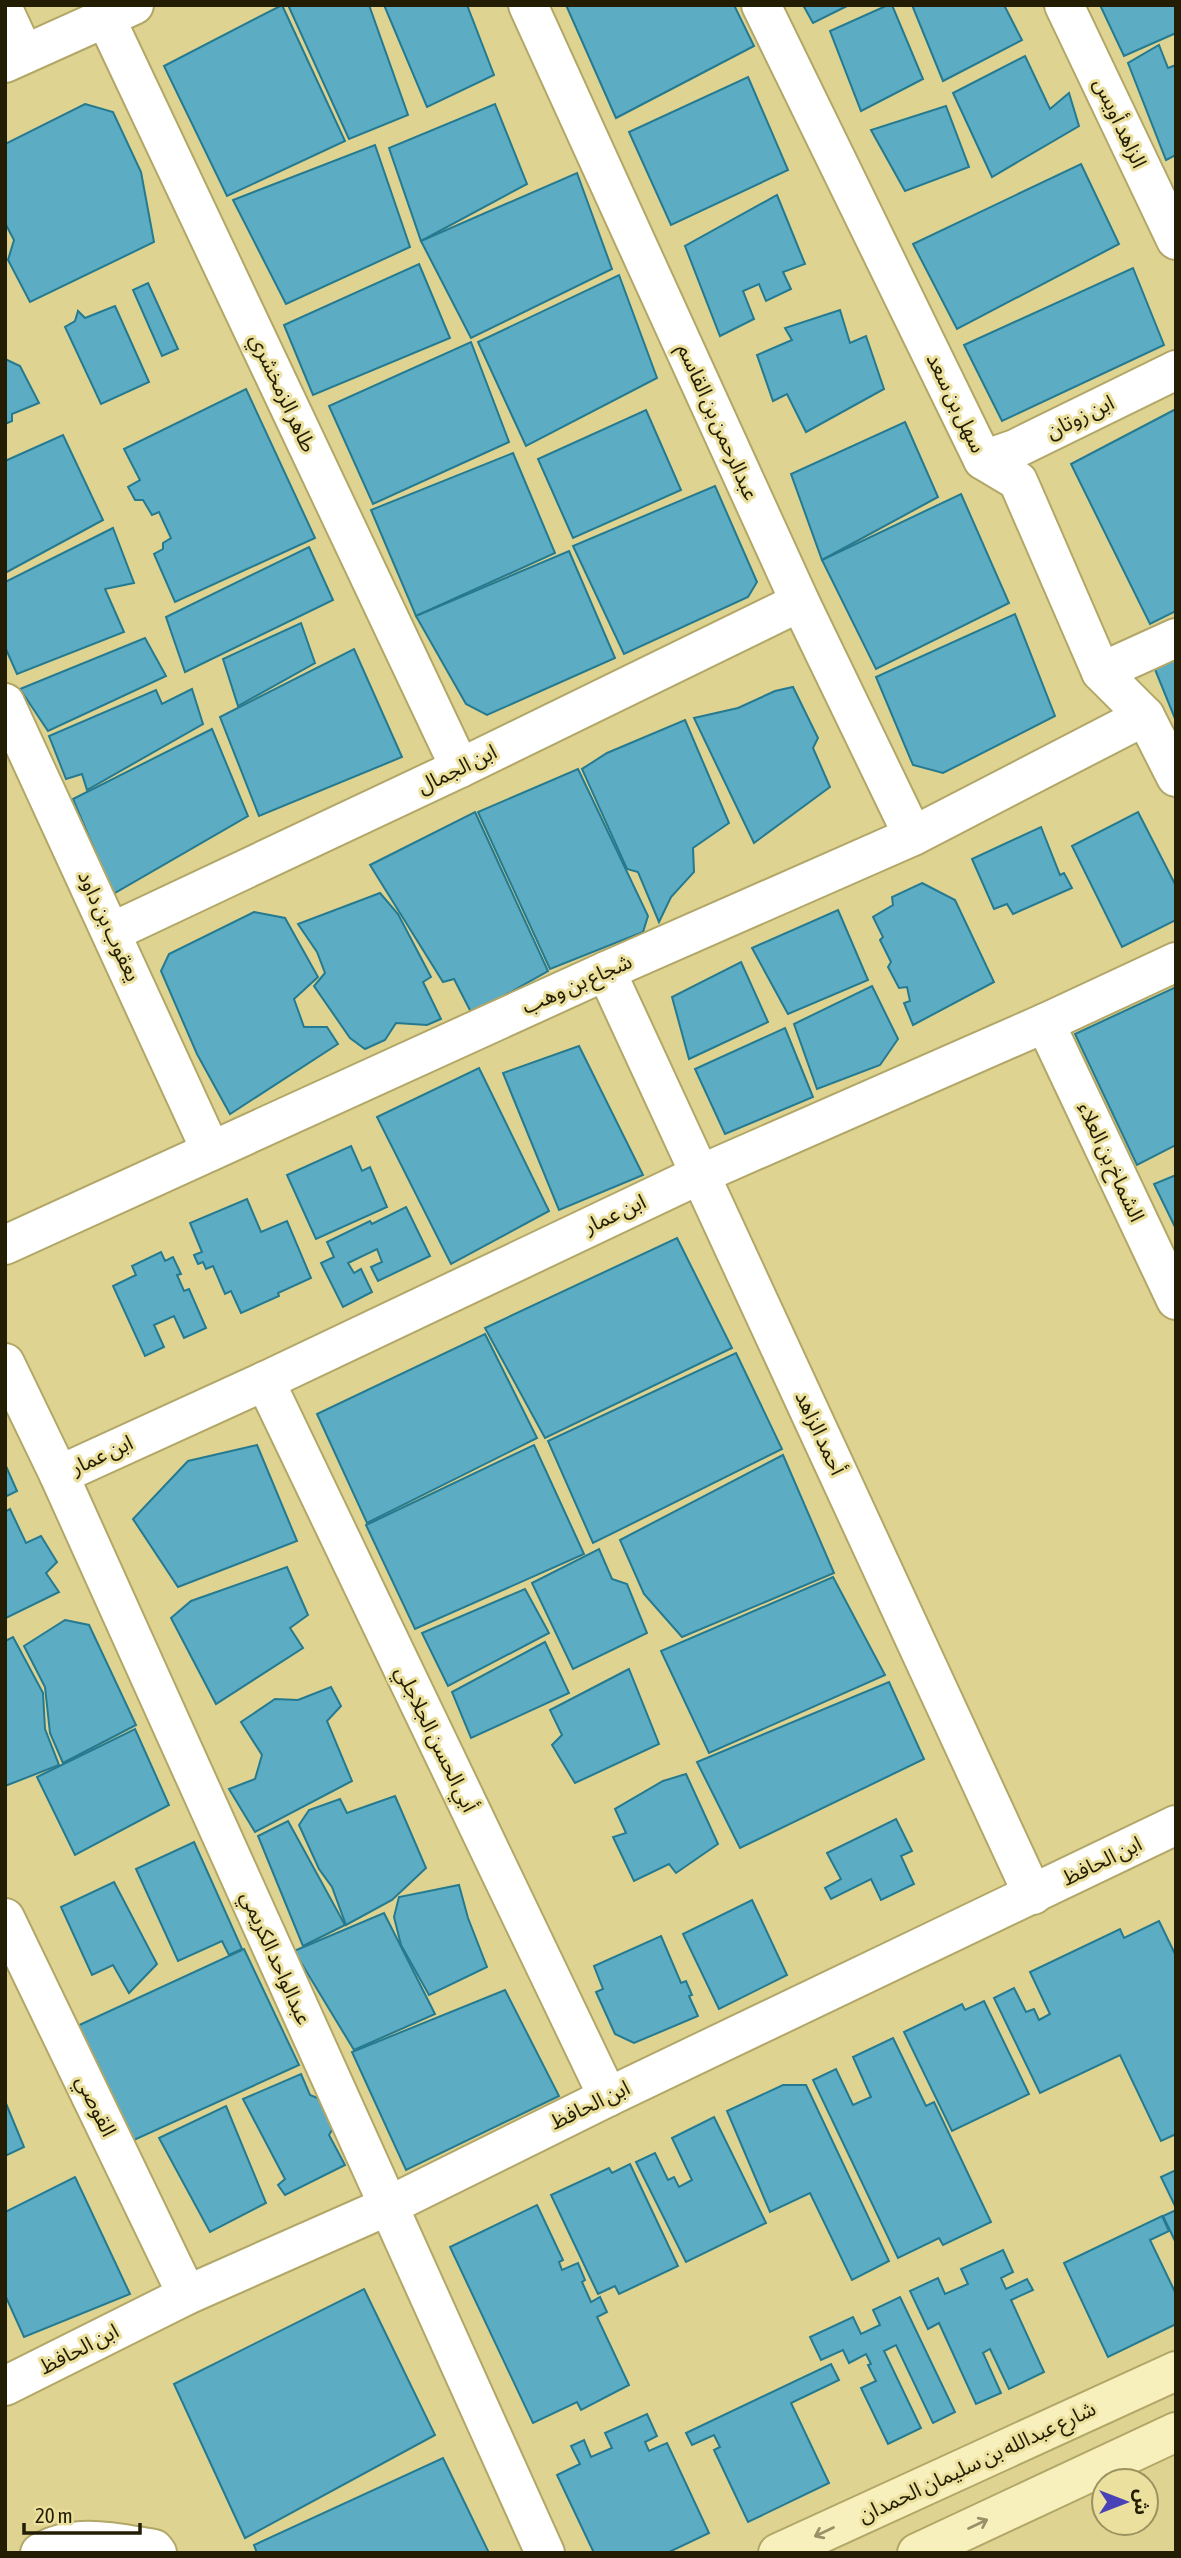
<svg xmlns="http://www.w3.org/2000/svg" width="1181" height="2558" font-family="'Asap Condensed','Noto Sans Arabic',sans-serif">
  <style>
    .building { fill: #5cacc3; stroke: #257a90; stroke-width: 2 }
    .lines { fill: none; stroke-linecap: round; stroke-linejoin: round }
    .street-casing { stroke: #b2a767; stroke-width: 42 }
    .secondary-casing { stroke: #b2a767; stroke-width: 42 }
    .street { stroke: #fff; stroke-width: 38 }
    .secondary { stroke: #f8f0bc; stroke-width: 38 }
    .oneway { stroke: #989169 }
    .labels { text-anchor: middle; stroke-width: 6; stroke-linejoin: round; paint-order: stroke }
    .street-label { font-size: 21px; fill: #221d03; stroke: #ebe09e }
  </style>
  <rect width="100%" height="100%" fill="#ded391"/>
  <g class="building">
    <polygon points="282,5 345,141 227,196 164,66"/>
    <polygon points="288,5 369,5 408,115 349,139"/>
    <polygon points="384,5 467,5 494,75 427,107"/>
    <polygon points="566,5 734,5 754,46 616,118"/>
    <polygon points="803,5 849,5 813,23"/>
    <polygon points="888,5 892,5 923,79 861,111 830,31"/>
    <polygon points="912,5 1004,5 1022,40 943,81"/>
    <polygon points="1100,5 1176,5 1176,33 1124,56"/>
    <polygon points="1159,45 1168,68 1176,65 1176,155 1166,160 1128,63"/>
    <polygon points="1025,56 1050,109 1069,93 1079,126 992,177 953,93"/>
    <polygon points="748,77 788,170 671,225 629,132"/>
    <polygon points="85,104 113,112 141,172 154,242 30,302 8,260 14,240 5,223 5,144"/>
    <polygon points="495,104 527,184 421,241 389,148"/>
    <polygon points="946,106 969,167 905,191 871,130"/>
    <polygon points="375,145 410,247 286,304 233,200"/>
    <polygon points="1081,164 1119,244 957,329 913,244"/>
    <polygon points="577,173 612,269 471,338 421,241"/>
    <polygon points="777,195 805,264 783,272 791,289 766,301 759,284 743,291 754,319 720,336 685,246"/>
    <polygon points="419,264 450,338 313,395 284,325"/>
    <polygon points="1133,268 1164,345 1002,421 964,345"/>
    <polygon points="619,275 657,378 526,446 478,342"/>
    <polygon points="148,283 178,349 162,356 133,290"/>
    <polygon points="115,306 149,382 101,404 65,327 75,321 78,311 85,318"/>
    <polygon points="840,310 850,343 866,336 884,389 806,432 787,394 773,401 757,355 792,340 785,328"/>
    <polygon points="471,342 509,442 373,504 329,406"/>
    <polygon points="5,359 20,366 39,403 12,414 12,421 5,424"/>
    <polygon points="246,389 315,538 175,602 154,554 163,549 163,543 171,538 159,512 152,515 143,500 135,500 128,487 140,480 124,449"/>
    <polygon points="1176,409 1176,611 1150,624 1071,464"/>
    <polygon points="646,410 681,490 573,538 538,459"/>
    <polygon points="905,422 938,497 822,560 791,474"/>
    <polygon points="63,435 103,520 5,573 5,461"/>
    <polygon points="513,453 555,553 416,616 371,510"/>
    <polygon points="715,486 757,582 748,597 624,654 573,546"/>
    <polygon points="961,494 1009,603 876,669 822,560"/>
    <polygon points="113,528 134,583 105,589 124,632 17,674 5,647 5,582"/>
    <polygon points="309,547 333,600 185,672 166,617"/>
    <polygon points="569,551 615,658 487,715 466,704 416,616"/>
    <polygon points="1015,614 1055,716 943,773 913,765 876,677"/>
    <polygon points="301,623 315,663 238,706 223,659"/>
    <polygon points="145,638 166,676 48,731 20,689"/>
    <polygon points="354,649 402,757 259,816 220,717"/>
    <polygon points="1176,658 1176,721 1154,667"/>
    <polygon points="793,687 818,738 813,748 830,787 754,843 694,718 738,708 775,691"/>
    <polygon points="192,689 203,724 87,790 82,774 66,779 49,736 156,690 162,704"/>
    <polygon points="685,720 729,823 693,848 694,872 671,897 659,922 638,872 627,869 582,769 607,753"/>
    <polygon points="212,729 248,816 113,894 73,799"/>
    <polygon points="578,769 648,916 643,932 550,969 478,812"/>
    <polygon points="475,812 548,971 472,1014 454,979 443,982 370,865"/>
    <polygon points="1138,812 1176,886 1176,920 1122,947 1072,846"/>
    <polygon points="1041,827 1060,875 1064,873 1072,888 1013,914 1007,904 994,909 972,859"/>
    <polygon points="922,883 955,900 994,982 913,1025 904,1003 910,1001 907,987 899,988 888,967 891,962 880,940 883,937 873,917 893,905 892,897"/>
    <polygon points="380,893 398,914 431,977 423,982 441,1019 427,1025 396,1023 385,1040 365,1049 350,1038 314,986 325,973 317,952 298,924"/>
    <polygon points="838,910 868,980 788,1014 752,948"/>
    <polygon points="254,912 285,918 318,977 294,999 304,1027 327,1027 338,1044 230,1114 197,1054 161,971 169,954"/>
    <polygon points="741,962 768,1022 689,1059 672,997"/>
    <polygon points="872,986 898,1039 880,1065 817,1089 794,1024"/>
    <polygon points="1176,987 1176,1145 1137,1165 1075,1034"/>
    <polygon points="785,1028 813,1097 725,1134 695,1069"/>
    <polygon points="579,1046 643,1175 559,1210 503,1073"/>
    <polygon points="479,1068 549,1211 451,1264 377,1117"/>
    <polygon points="351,1146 362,1171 370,1167 387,1207 316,1239 287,1175"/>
    <polygon points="1176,1175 1176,1229 1154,1184"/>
    <polygon points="247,1199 261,1232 287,1221 311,1278 278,1293 279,1296 241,1313 231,1291 225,1294 213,1266 206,1269 203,1262 198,1264 194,1255 202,1252 190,1223"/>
    <polygon points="406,1207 430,1256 378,1281 371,1267 382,1262 377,1249 348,1263 354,1273 361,1269 372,1292 343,1307 321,1263 334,1257 327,1242 370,1221 372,1224"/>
    <polygon points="677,1238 732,1348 545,1438 485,1328"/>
    <polygon points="161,1252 165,1261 173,1257 181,1274 177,1275 184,1291 189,1289 206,1328 184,1338 174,1316 154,1325 164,1347 145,1356 113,1286 136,1275 132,1266"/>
    <polygon points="485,1334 537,1438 367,1523 317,1414"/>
    <polygon points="736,1353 782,1449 593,1543 548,1441"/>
    <polygon points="257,1445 297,1541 178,1587 133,1519 188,1461"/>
    <polygon points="534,1445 584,1554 415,1629 366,1525"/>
    <polygon points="783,1455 834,1573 682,1637 644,1594 620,1540"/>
    <polygon points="5,1464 17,1491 5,1497"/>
    <polygon points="10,1509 26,1543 41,1536 57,1562 46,1573 59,1592 6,1618 5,1512"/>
    <polygon points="599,1549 612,1579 627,1584 647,1633 573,1669 532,1583"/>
    <polygon points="287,1567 308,1615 290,1628 303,1648 216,1704 171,1618 191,1601"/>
    <polygon points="833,1577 885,1675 709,1753 661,1651"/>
    <polygon points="525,1589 549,1633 448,1686 422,1633"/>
    <polygon points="65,1620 89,1625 136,1725 63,1763 50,1733 45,1687 24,1646"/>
    <polygon points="13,1637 43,1693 45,1729 59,1765 5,1786 5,1641"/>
    <polygon points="545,1642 569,1693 471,1738 452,1692"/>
    <polygon points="629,1669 659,1744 575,1783 552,1745 562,1735 550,1710"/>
    <polygon points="889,1682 924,1759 740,1848 697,1762"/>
    <polygon points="331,1687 341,1706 327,1721 352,1781 255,1832 229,1789 255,1779 262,1755 241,1722 275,1699 298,1700"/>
    <polygon points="135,1729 169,1805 75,1855 37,1777"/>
    <polygon points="686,1774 718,1844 676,1873 669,1864 634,1881 613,1837 626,1833 615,1809 663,1781"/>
    <polygon points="395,1796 426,1868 392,1900 346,1925 332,1887 319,1869 299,1825 309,1810 340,1799 347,1813"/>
    <polygon points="896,1819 912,1851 901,1856 914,1884 881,1900 871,1879 831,1899 825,1888 841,1879 827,1853"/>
    <polygon points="288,1821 345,1925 303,1946 258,1836"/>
    <polygon points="194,1842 242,1949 229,1955 222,1941 178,1961 136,1869"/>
    <polygon points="114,1882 157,1964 129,1993 113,1965 92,1975 61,1907"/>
    <polygon points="459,1885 468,1918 487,1967 429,1995 401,1945 394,1917 399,1897"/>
    <polygon points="752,1900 787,1975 719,2009 683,1934"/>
    <polygon points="384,1913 435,2014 354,2050 294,1951"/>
    <polygon points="1159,1921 1176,1956 1176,2134 1161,2141 1120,2055 1040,2093 994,1998 1014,1988 1026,2012 1034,2009 1039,2020 1050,2014 1030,1972 1120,1929 1124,1938"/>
    <polygon points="661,1936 681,1983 686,1981 692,1995 689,1996 698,2016 634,2043 615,2034 596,1992 603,1989 594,1966"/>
    <polygon points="244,1949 299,2065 134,2140 75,2027"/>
    <polygon points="505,1990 559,2096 406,2170 352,2052"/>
    <polygon points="984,2001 1029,2094 952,2131 904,2032 962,2004 965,2010"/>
    <polygon points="893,2038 926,2106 934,2102 991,2222 943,2245 939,2238 898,2258 813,2080 836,2069 853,2105 871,2097 853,2057"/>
    <polygon points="301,2074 310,2095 320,2099 333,2128 329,2135 345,2165 285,2195 278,2185 285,2179 243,2099"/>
    <polygon points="783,2085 806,2085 889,2261 852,2280 810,2193 770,2212 727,2111"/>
    <polygon points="5,2101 24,2147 5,2156"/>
    <polygon points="226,2106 266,2203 210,2232 159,2138"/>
    <polygon points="714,2117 766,2223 686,2262 636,2162 655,2153 668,2180 674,2177 679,2187 692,2180 672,2138"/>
    <polygon points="630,2164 678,2266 619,2294 615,2286 598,2294 551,2195 609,2168 612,2173"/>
    <polygon points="1176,2170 1176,2208 1161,2177"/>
    <polygon points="75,2177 130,2294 24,2337 5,2295 5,2212"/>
    <polygon points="537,2205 563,2260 559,2262 562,2270 578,2263 585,2280 582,2282 591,2302 600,2297 607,2312 597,2317 629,2385 581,2410 577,2402 533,2423 450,2247"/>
    <polygon points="1176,2210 1176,2243 1163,2216"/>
    <polygon points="1162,2216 1169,2231 1150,2240 1176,2294 1176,2324 1108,2357 1064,2263"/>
    <polygon points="1003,2250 1013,2272 1001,2278 1006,2289 1027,2279 1033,2290 1011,2300 1044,2372 1009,2389 990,2349 983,2353 1001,2393 976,2404 939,2323 928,2329 910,2291 938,2278 945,2294 968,2284 961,2269"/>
    <polygon points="364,2289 435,2435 245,2538 174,2384"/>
    <polygon points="900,2297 955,2412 933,2423 896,2345 884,2351 921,2428 888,2444 861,2388 876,2381 868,2365 871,2364 866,2354 849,2363 843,2350 821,2360 810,2337 853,2317 861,2334 880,2325 873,2310"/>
    <polygon points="831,2364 839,2380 791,2403 829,2483 748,2522 714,2450 720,2447 714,2435 692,2445 686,2433"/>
    <polygon points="647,2414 657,2436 645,2442 649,2451 667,2443 709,2533 667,2553 594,2553 557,2475 580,2464 571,2446 584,2440 591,2457 612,2448 605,2433"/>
    <polygon points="443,2458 489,2553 257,2553 254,2545"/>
  </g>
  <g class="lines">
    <g class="street-casing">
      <g id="street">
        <polyline points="528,5 800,602 913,836"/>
        <polyline points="761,5 983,460 1018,481 1101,672 1145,716 1176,777"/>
        <polyline points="1064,5 1176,240"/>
        <polyline points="5,13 24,54"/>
        <polyline points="106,19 460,768"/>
        <polyline points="5,63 134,5"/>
        <polyline points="983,460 1015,449 1176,370"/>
        <polyline points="1101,672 1176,638"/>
        <polyline points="5,703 211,1151"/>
        <polyline points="112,932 460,768 800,602"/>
        <polyline points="606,971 1033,1895"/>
        <polyline points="1045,1023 1176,1300"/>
        <polyline points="5,1245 606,971 913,836 1145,716"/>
        <polyline points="5,1363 59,1475 545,2553"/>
        <polyline points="265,1381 608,2097"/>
        <polyline points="59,1475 265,1381 701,1174 1045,1023 1176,962"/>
        <polyline points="5,1918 187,2295"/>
        <polyline points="5,2386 187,2295 388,2206 608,2097 1176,1825"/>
        <path d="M40,2553c34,-21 77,-10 114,-4l3,4"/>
      </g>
    </g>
    <g class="secondary-casing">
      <g id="secondary">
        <polyline points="778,2553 1176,2371"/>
        <polyline points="917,2553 1176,2432"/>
      </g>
    </g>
    <use href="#street" class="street"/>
    <use href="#secondary" class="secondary"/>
  </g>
  <defs><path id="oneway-shaft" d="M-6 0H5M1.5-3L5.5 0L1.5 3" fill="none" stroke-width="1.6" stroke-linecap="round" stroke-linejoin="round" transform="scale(1.75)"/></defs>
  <g class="oneway">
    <use href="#oneway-shaft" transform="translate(978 2524) rotate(-25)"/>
    <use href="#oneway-shaft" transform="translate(824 2532) rotate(155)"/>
  </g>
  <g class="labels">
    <g class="street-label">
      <text transform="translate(1120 123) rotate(65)" y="7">الزاهد أويس</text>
      <text transform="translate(283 393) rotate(65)" y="7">طاهر الزمخشري</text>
      <text transform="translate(956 403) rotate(64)" y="7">سهل بن سعد</text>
      <text transform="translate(1080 417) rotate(-26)" y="7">ابن زوتان</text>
      <text transform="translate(718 422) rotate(66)" y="7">عبدالرحمن بن القاسم</text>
      <text transform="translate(457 769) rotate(-26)" y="7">ابن الجمال</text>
      <text transform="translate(109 926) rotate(65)" y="7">يعقوب بن داود</text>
      <text transform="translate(577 984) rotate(-24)" y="7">شجاع بن وهب</text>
      <text transform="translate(1111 1162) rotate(65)" y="7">الشماخ بن العلاء</text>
      <text transform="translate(615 1214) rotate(-25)" y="7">ابن عمار</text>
      <text transform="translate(820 1433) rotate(65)" y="7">أحمد الزاهد</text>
      <text transform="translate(102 1455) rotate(-25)" y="7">ابن عمار</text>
      <text transform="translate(436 1739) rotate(64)" y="7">أبي الحسن الجلاجلي</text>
      <text transform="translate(1102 1861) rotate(-26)" y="7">ابن الحافظ</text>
      <text transform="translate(276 1958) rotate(66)" y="7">عبدالواحد الكريمي</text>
      <text transform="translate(590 2105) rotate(-26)" y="7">ابن الحافظ</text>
      <text transform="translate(96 2106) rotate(64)" y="7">القوصي</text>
      <text transform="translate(79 2349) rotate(-27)" y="7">ابن الحافظ</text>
      <text transform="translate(977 2462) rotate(-25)" y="7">شارع عبدالله بن سليمان الحمدان</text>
    </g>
  </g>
  <rect width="1181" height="2558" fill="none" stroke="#221d03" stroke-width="14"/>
  <g transform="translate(1125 2502) rotate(90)"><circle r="33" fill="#ebe09e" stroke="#9b9260" stroke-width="2"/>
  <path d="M0-5L12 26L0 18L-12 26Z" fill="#4941b7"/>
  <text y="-10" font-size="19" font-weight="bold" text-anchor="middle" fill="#221d03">ش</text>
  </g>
  <path d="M24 2523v10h116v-10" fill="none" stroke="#221d03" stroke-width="3.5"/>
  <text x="35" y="2523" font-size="21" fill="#221d03" stroke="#ebe09e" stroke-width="5" paint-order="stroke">20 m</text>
</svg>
